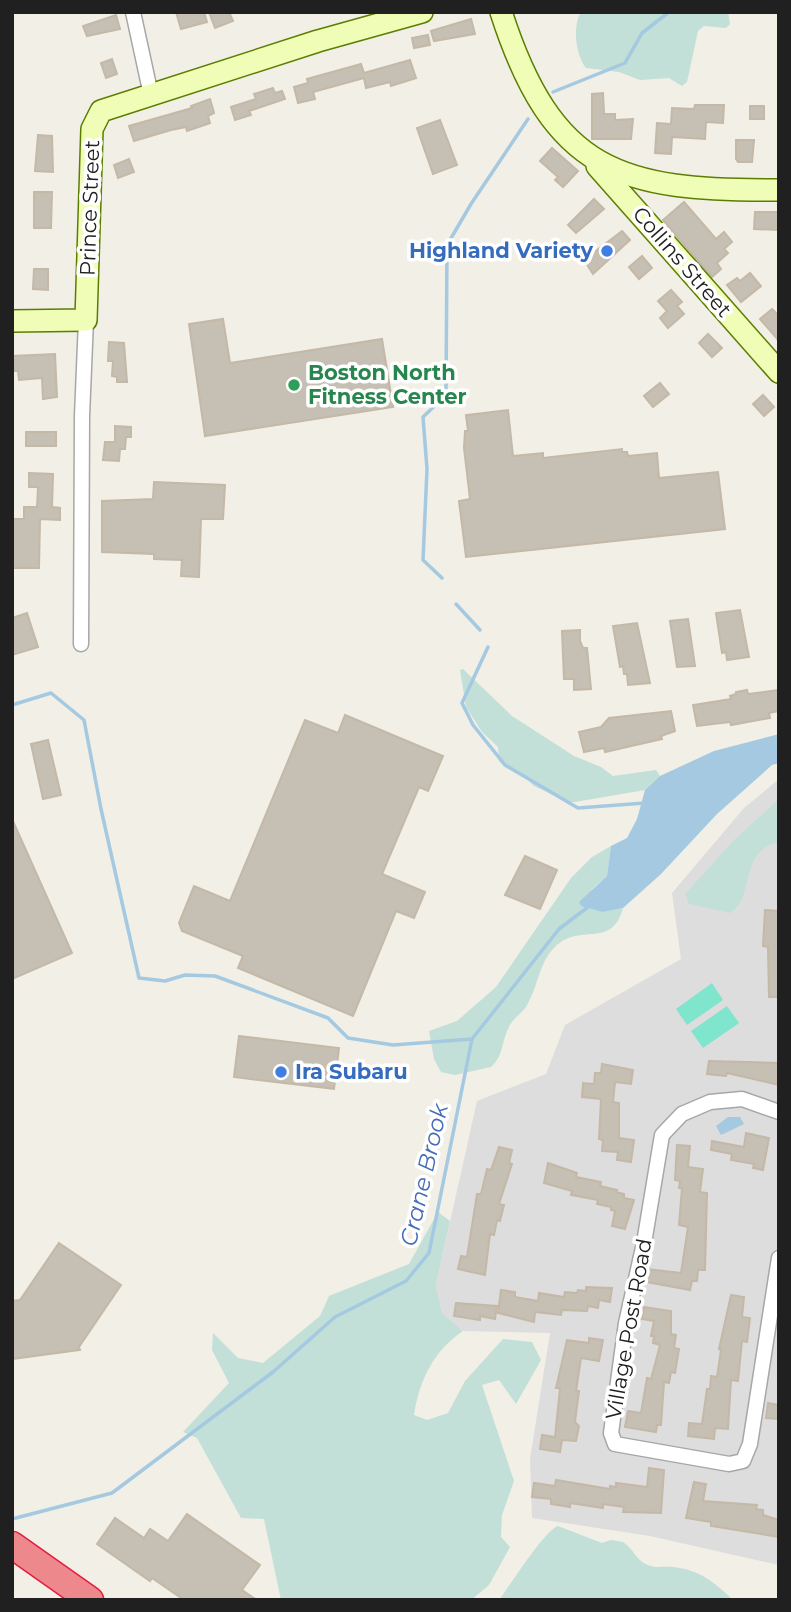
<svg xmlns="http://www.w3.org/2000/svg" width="791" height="1612" font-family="Montserrat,sans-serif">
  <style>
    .residential { fill: #dedddd }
    .wetland { fill: #c2e0d7 }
    .pitch { fill: #7fe5cd }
    .water { fill: #a4c9e1 }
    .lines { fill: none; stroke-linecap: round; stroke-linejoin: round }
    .stream { stroke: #a4c9e1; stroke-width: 3.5 }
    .building { fill: #c6bfb4; stroke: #c4b8a7; stroke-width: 2 }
    .street-casing { stroke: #a7a7a7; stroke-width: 17 }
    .secondary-casing { stroke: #5c7e00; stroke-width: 24 }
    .highway-casing { stroke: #e61b41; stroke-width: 29 }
    .street { stroke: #fff; stroke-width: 14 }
    .secondary { stroke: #effdb7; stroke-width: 21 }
    .highway { stroke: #ed898c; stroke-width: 26 }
    .shop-dot { fill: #3f7fe0; stroke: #fff; stroke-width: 2.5 }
    .leisure-dot { fill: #2e9e5b; stroke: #fff; stroke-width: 2.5 }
    .labels { text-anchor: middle; stroke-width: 7; stroke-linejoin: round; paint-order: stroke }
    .street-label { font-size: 21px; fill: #202020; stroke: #fff }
    .shop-label { font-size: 21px; font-weight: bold; fill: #366cbe; stroke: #fff; text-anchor: end }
    .leisure-label { font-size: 21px; font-weight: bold; fill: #27864d; stroke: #fff; text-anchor: start }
    .water-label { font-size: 23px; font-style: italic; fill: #456cb7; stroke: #fff }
  </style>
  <rect width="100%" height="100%" fill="#f1efe6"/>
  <polygon class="residential" points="779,779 779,1565 650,1536 532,1518 530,1459 550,1333 463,1331 442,1313 436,1285 477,1101 546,1074 565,1025 681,959 672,893 744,808"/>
  <g class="wetland">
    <path d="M581,12h147l2,12 -4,4 -22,-2 -6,5 -11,51 -5,4 -13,-8 -29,2 -21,-8 -33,-4c-10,-13 -14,-41 -5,-56z"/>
    <polygon points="463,669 512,716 574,756 601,767 613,776 656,770 660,776 645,790 575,802 568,802 534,786 524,776 504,766 499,761 498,747 482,732 466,707 460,670"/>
    <path d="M779,799v43c-41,8 -23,55 -49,71l-41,-9 -4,-10 49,-54z"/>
    <path d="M611,846l-4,30 -16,14 12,22 20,-4c-11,42 -44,14 -68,39 -16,15 -17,40 -28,58 -5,9 -15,13 -19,24 -7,14 -4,26 -17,38l-36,8 -14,-3 -7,-13 -5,-28 28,-10 39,-34 75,-109 21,-21z"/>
    <path d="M438,1212l12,9 -14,64 6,28 21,18c-29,19 -44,50 -49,84l13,5 21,-7 17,-32 38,-42 29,3 9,18 -25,44 -17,-24 -17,5 32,96 -12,34 -1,22 9,10 -21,38 -18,15h-190l-17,-81 -23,-1 -44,-80 -14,-6 46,-49 -17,-33 1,-17 25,25 25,5 57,-47 9,-20 80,-32z"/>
    <path d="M558,1526l44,17 9,-3 12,2c11,7 13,20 28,24 6,2 15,0 22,1 27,3 41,15 60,33h-234c12,-16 46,-70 59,-74z"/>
  </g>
  <g class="pitch">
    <polygon points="712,983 723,1000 687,1025 676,1009"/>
    <polygon points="727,1006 739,1023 703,1048 691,1031"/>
  </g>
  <g class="water">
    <polygon points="779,734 779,763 772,765 717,814 661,874 623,908 603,912 581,906 579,902 607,876 611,846 627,838 637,819 645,790 660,776 714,751"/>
    <polygon points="728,1117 740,1117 744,1124 721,1135 716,1126"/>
  </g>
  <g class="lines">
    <g class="stream">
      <polyline points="553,92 625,63 642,33 669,12"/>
      <polyline points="442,578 423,560 427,469 423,417 446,395 447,245 471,204 528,119"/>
      <polyline points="456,604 480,630"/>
      <polyline points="488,647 462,703 473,725 505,765 578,808 645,803"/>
      <polyline points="12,705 51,693 84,720 101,809 139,978 165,981 185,975 215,976 328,1018 348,1038 393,1045 472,1039"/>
      <polyline points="12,1519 112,1493 273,1372 335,1317 406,1281 429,1253 472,1039 559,929 588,907"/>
    </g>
  </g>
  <g class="building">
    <polygon points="176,12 204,12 207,22 181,29"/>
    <polygon points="209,12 229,12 233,21 215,28"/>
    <polygon points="116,15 120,29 87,36 83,26"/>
    <polygon points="471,19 475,34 434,41 431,31"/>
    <polygon points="428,35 430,45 414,48 412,38"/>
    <polygon points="112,59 117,74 106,78 101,63"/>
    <polygon points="410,60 416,78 391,86 390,82 366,88 364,78 313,92 315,99 298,103 294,87 308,83 307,79 361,64 364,73"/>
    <polygon points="273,88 275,93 282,91 285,99 249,111 251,115 235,120 231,107 256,99 254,94"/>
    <polygon points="603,93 604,114 615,114 615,120 633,119 631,139 592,139 592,94"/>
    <polygon points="210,99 214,113 208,116 210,123 187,131 186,127 171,130 134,141 129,126 192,108 191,106"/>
    <polygon points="695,105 724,105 723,123 706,122 705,139 672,137 671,154 655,153 657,123 671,124 672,108 694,109"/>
    <rect x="750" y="106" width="14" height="13"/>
    <polygon points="440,120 457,165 433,174 417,128"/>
    <polygon points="38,135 52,136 53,172 35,171"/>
    <polygon points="736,140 754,140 752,162 738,162 736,159"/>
    <polygon points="552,148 578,171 563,187 555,180 558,177 540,161"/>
    <polygon points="129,159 134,172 118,178 114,165"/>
    <polygon points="34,192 52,192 51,228 34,228"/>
    <polygon points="594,199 604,209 576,233 568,225"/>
    <polygon points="684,202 716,239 724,232 732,242 724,249 728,253 717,263 721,269 712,277 663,220"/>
    <polygon points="755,212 779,212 779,230 754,229"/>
    <polygon points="622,231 630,240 593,274 584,260"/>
    <polygon points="642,256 652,268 639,279 629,267"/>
    <polygon points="34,269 48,269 48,290 33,289"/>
    <polygon points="750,273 761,286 741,302 727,285 737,278 740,281"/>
    <polygon points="671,290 682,302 677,306 684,314 668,328 660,318 667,311 658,301"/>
    <polygon points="772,309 779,316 779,341 760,319"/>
    <polygon points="223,319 230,363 382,339 393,407 205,436 189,324"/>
    <polygon points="708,334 722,348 712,357 699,343"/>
    <polygon points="109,342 124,343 127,382 117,382 117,377 112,376 113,361 108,361"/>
    <polygon points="55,354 57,397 43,399 42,378 19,380 18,371 12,371 12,356"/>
    <polygon points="660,383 669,394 653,407 644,396"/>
    <polygon points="763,395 774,407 764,416 753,404"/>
    <polygon points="508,410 513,456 543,453 543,458 622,449 622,452 627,452 628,456 657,453 659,478 718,472 725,529 466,557 459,501 470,499 464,448 465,431 468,431 466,415"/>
    <polygon points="115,426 131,427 131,437 126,437 125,449 120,449 119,461 103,460 105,442 115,442"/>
    <rect x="26" y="432" width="30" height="14"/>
    <polygon points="29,473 53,474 52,507 60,508 60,520 40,519 39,568 12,568 12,519 24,519 24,507 37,507 38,487 29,487"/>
    <polygon points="154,482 225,485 223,519 201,519 199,577 181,576 182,560 154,559 154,554 102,552 102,501 153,499"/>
    <polygon points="740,610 749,657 727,660 726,652 722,653 716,613"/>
    <polygon points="27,613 38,647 12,655 12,618"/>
    <polygon points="688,619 695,666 677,667 670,621"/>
    <polygon points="637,623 650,683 628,685 627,674 624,674 623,666 620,667 613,626"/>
    <polygon points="580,630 580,641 583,648 587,648 591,689 574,690 574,679 564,679 562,631"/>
    <polygon points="747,690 748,694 779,690 779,711 769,713 770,718 731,725 730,722 697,726 693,705 731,699 730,696 736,694 736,692"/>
    <polygon points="671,711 675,731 661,736 662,739 605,752 604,748 584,752 579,732 601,727 609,718"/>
    <polygon points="345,715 443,756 428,791 419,787 382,874 425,892 414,918 396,911 353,1016 238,968 243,956 182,931 179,923 194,886 230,901 305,720 338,733"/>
    <polygon points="48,740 61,795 43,799 31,744"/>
    <polygon points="12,819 72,953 12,979"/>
    <polygon points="525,856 557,870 540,909 505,895"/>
    <polygon points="765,910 779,911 779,997 769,997 768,947 763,946"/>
    <polygon points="239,1036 339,1048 334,1089 234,1077"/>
    <polygon points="709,1061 779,1063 779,1085 727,1073 726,1076 707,1074"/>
    <polygon points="602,1064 633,1070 631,1084 615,1082 613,1102 619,1103 619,1138 634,1140 631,1162 617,1160 618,1152 602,1151 603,1140 599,1139 601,1099 582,1097 583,1083 594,1084 595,1073 601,1073"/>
    <polygon points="746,1133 769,1138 763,1170 753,1168 754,1164 731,1160 732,1154 711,1150 712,1141 744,1147"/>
    <polygon points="677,1145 690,1146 688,1167 703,1169 700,1192 707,1193 705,1270 698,1270 697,1281 692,1281 690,1290 646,1282 648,1269 681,1273 688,1227 679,1225 682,1188 679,1188 680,1181 675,1180"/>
    <polygon points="499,1147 512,1150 509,1163 512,1164 499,1204 504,1205 500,1221 497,1220 494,1235 490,1234 485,1275 458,1269 461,1256 467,1257 477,1194 481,1194 487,1169 491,1170"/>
    <polygon points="548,1163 577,1173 576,1177 601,1182 600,1186 617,1190 616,1192 624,1194 624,1198 634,1200 625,1229 612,1226 615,1211 611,1210 611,1207 597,1204 598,1200 571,1195 572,1191 544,1183"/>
    <polygon points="59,1243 121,1285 79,1347 80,1350 12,1359 12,1301 20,1300"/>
    <polygon points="586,1287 612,1288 610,1302 599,1300 598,1308 588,1306 587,1311 562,1310 561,1315 535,1312 534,1322 498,1313 501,1290 515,1292 515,1297 538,1301 539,1293 564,1297 565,1292 577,1293 578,1290 586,1291"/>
    <polygon points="731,1295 744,1297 742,1317 750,1318 747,1342 742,1341 738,1381 731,1380 728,1429 715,1428 714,1439 688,1436 689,1423 702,1424 707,1389 710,1389 711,1376 717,1377 721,1350 719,1349"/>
    <polygon points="456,1303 497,1306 495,1319 480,1316 480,1320 454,1316"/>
    <polygon points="644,1307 671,1311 671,1334 676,1335 674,1348 679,1349 675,1373 671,1372 669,1383 664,1382 661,1425 657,1425 656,1432 625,1427 628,1411 641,1413 647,1378 651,1379 660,1345 653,1343 654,1336 651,1336 654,1321 642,1319"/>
    <polygon points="589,1338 603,1340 599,1361 581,1358 576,1391 579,1391 575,1422 579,1426 576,1441 562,1440 560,1452 540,1449 542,1435 555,1437 560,1388 556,1388 567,1340 589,1343"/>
    <polygon points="768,1403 779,1405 779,1419 766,1418"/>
    <polygon points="649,1468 664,1470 661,1513 623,1512 624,1507 603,1504 603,1508 570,1503 570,1507 551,1504 551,1499 532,1497 534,1483 555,1486 556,1480 610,1489 610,1486 616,1487 616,1483 647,1487"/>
    <polygon points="694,1482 706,1484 703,1501 757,1505 756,1509 763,1510 763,1515 779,1520 779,1537 711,1526 711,1522 686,1518"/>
    <polygon points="187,1514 260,1565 242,1590 257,1600 184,1600 152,1578 150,1581 97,1544 115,1518 144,1538 150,1529 168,1541"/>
  </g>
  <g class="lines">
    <g class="street-casing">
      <g id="street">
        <polyline points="133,12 151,95"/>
        <polyline points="81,644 82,416 86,320"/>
        <polyline points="779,1112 742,1099 710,1102 682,1114 662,1135 644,1243 626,1323 611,1433 615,1444 729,1464 743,1461 750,1444 779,1258"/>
      </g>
    </g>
    <g class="secondary-casing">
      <g id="secondary">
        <path d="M501,12c52,161 119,179 278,178"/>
        <polyline points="597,166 779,372"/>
        <polyline points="12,321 86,320 92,129 101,111 318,41 422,12"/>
      </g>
    </g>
    <g class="highway-casing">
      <polyline id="highway" points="12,1545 90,1600"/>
    </g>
    <use href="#street" class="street"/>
    <use href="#secondary" class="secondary"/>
    <use href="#highway" class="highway"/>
  </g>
  <g class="shop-dot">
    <circle cx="607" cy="251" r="7"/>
    <circle cx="281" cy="1072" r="7"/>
  </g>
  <circle class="leisure-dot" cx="294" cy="385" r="7"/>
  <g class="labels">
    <g class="street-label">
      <text transform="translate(90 208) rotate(-88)" y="7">Prince Street</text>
      <text transform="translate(682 262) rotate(49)" y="7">Collins Street</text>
      <text transform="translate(629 1329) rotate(-80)" y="7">Village Post Road</text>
    </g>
    <g class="shop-label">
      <text x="593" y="258">Highland Variety</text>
      <text x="295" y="1079" text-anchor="start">Ira Subaru</text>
    </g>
    <g class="leisure-label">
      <text x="308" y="380">Boston North<tspan x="308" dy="24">Fitness Center</tspan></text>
    </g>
    <g class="water-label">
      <text transform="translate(424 1175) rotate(-77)" y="8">Crane Brook</text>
    </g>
  </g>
  <rect width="791" height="1612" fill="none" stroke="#202020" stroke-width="28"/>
</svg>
